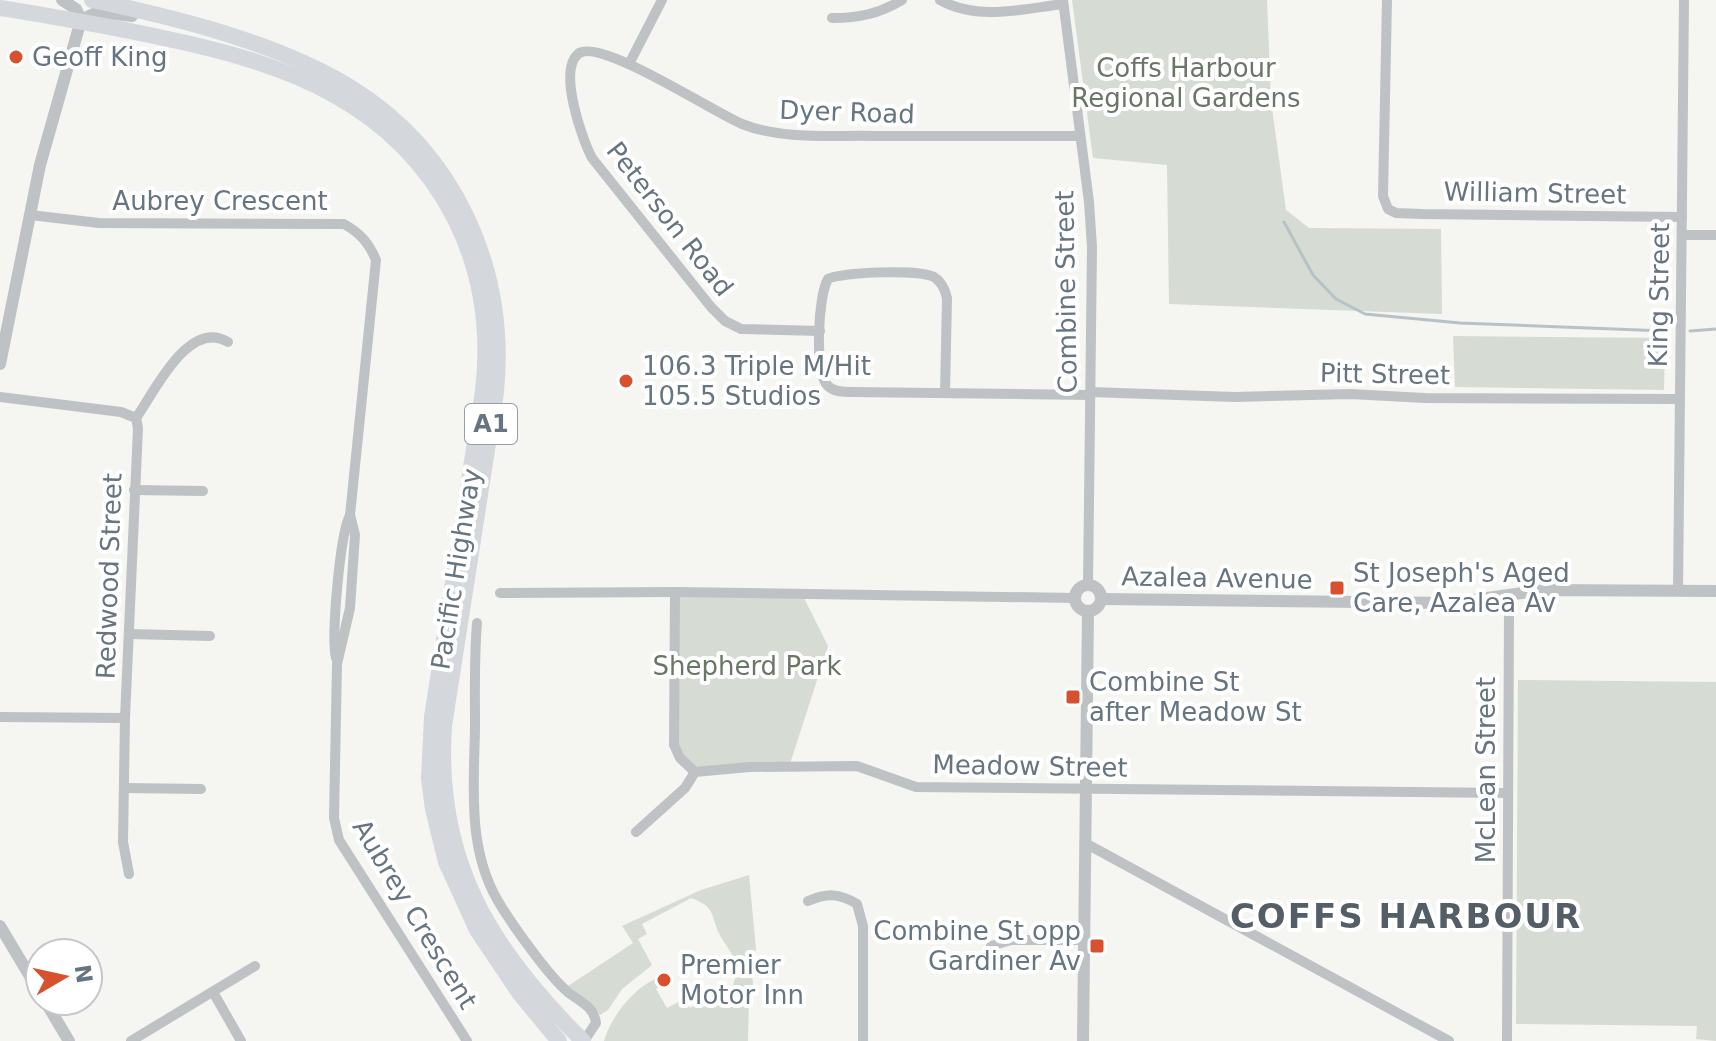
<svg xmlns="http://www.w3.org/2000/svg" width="1716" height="1041" font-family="'DejaVu Sans',sans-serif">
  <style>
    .green { fill: #d6dbd3 }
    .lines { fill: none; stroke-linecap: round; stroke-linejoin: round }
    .stream { stroke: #b7c2c6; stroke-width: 3 }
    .minor { stroke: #bec2c5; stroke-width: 10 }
    .tertiary { stroke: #bec2c5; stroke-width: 12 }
    .trunk { stroke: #d4d8dc; stroke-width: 16 }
    .poi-dot { fill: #d7512f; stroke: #fff; stroke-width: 3 }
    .labels { text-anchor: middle; stroke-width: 8; stroke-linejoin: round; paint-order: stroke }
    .shield { fill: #fff; stroke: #949ea6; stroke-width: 2 }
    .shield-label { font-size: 24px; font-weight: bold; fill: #667580 }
    .poi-label { font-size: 26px; fill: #667580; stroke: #fff; text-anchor: start }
    .park-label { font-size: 26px; fill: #697864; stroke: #fff }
    .street-label { font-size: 26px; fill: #667580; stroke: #fff }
    .district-label { font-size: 34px; font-weight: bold; letter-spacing: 2px; fill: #535e66; stroke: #fff }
  </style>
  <rect width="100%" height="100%" fill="#f5f5f1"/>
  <g class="green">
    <polygon points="1072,0 1267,0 1271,101 1286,210 1309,228 1441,229 1442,314 1169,304 1167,165 1093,158"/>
    <polygon points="1453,336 1665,338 1664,390 1455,387"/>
    <polygon points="675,592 802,594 828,646 789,767 695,772 674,745"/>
    <polygon points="1518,680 1716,682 1716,1041 1696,1039 1697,1026 1516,1024"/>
    <path d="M749,875l7,74 -4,18 1,19 -4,12 -1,43h-144c7,-24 28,-51 51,-62l4,8 -3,2 11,19 17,-9 6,9 43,-23c8,-22 -1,-30 -12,-48 -12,-22 -3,-29 -30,-39l-49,26 5,10 -9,5 14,26 -30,24 -14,21 -8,5 -12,-14 -20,-15 65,-43 -11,-17 79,-36z"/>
  </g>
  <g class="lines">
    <g class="stream">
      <polyline points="1284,222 1313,275 1336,299 1365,314 1460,323 1665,331"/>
      <polyline points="1690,331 1716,329"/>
    </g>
    <g class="minor">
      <path d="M940,0c38,21 83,9 123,4"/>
      <polyline points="1063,0 1089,202 1092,247 1088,585"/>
      <polyline points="1387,0 1383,196 1388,209 1396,213 1422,214 1682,217"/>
      <path d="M832,18c26,0 47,-4 70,-18"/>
      <polyline points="629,64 662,0"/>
      <path d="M30,215l69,8 245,1c16,9 25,19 32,36l-26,255 5,20 -5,73 -13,56 -3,154 5,22 128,201"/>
      <polyline points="1682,235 1716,235"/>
      <path d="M820,331l-79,-2 -16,-8 -14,-14 -119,-149c-10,-19 -34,-87 -14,-104 20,-18 138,60 164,70 40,16 90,11 132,12 69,0 138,0 206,0"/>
      <polyline points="1090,392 1235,397 1350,394 1425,398 1679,399"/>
      <path d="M945,393l2,-95c-2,-9 -5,-16 -13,-21 -13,-8 -93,-5 -106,2 -10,16 -14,94 0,107 6,6 16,6 24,6l238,3"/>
      <polyline points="0,397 121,412 136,418"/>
      <path d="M136,418c19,-27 53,-100 92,-76"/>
      <polyline points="134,490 203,491"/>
      <polyline points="1678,591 1684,0"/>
      <polyline points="675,592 674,745 680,758 695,772 749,767 857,766 916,787 1508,793"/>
      <polyline points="500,593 675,592 1075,598"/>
      <polyline points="1507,595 1509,611 1507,1041"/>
      <path d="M477,623c-3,36 -2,68 -2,104 -1,59 -8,121 23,174 13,22 51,76 71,92 12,9 25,14 27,30l-12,18"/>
      <polyline points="130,634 210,636"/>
      <path d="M336,658c-5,-22 4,-124 14,-143"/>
      <polyline points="0,717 125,718"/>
      <polyline points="124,788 201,789"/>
      <polyline points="636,832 685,788 695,772"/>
      <polyline points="1085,843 1449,1041"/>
      <polyline points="129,874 123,842 125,718 138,428 136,418"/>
      <path d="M808,901c19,-8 31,-8 49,3l6,22v115"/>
      <polyline points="991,946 1011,940 1084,940"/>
      <polyline points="213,992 241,1041"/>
      <polyline points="131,1041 255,966"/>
    </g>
    <g class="tertiary">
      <polyline points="81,20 98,12 132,16"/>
      <polyline points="0,364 40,165 81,20 76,9 62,0"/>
      <circle cx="1088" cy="598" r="13"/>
      <polyline points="1101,599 1451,603 1544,590 1716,591"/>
      <polyline points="0,926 40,993"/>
      <polyline points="45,1001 69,1041"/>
      <polyline points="1083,1041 1088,611"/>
    </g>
    <g class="trunk">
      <path d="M92,0c85,18 183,42 258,87 106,65 158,183 146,305l-52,334c-9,134 46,223 139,315"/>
      <path d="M0,8c56,9 112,19 168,31 119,25 228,64 287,180 27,54 35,112 28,172l-51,326 -3,62 4,30 13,53 31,68 43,64 39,47"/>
    </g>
  </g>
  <g class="poi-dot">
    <circle cx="16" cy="57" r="8"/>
    <circle cx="626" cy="381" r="8"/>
    <rect x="1329" y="580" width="16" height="16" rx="4"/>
    <rect x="1065" y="689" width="16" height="16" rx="4"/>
    <rect x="1089" y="938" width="16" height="16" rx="4"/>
    <circle cx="664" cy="980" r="8"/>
  </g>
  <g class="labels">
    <rect class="shield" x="465" y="404" width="52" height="40" rx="6"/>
    <g class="shield-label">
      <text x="491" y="432">A1</text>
    </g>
    <g class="poi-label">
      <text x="32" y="66">Geoff King</text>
      <text x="642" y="375">106.3 Triple M/Hit<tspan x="642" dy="30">105.5 Studios</tspan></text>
      <text x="1353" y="582">St Joseph's Aged<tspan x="1353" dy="30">Care, Azalea Av</tspan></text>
      <text x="1089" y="691">Combine St<tspan x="1089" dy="30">after Meadow St</tspan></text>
      <text x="1081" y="940" text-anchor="end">Combine St opp<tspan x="1081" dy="30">Gardiner Av</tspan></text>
      <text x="680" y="974">Premier<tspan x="680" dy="30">Motor Inn</tspan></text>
    </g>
    <g class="park-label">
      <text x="1186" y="77">Coffs Harbour<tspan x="1186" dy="30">Regional Gardens</tspan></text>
      <text x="747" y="675">Shepherd Park</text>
    </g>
    <g class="street-label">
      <text transform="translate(847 112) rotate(2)" y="9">Dyer Road</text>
      <text transform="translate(1535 193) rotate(1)" y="9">William Street</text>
      <text x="220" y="210">Aubrey Crescent</text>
      <text transform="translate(670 219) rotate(52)" y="9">Peterson Road</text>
      <text transform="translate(1066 292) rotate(-91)" y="9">Combine Street</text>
      <text transform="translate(1659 295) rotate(-89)" y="9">King Street</text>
      <text transform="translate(1385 374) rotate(1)" y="9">Pitt Street</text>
      <text transform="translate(456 569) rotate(-81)" y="9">Pacific Highway</text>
      <text transform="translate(109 576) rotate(-88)" y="9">Redwood Street</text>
      <text transform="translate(1217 578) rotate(1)" y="9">Azalea Avenue</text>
      <text transform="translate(1030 766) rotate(1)" y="9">Meadow Street</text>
      <text transform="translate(1486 770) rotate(-90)" y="9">McLean Street</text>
      <text transform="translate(415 914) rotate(59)" y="9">Aubrey Crescent</text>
    </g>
    <g class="district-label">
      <text x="1406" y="928">COFFS HARBOUR</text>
    </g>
  </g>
  <g transform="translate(64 977) rotate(81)"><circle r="38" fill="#ffffff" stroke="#c2c8cc" stroke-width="2"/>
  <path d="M0-6L14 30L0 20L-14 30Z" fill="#d7512f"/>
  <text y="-12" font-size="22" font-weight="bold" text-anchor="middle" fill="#667580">N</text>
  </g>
</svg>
